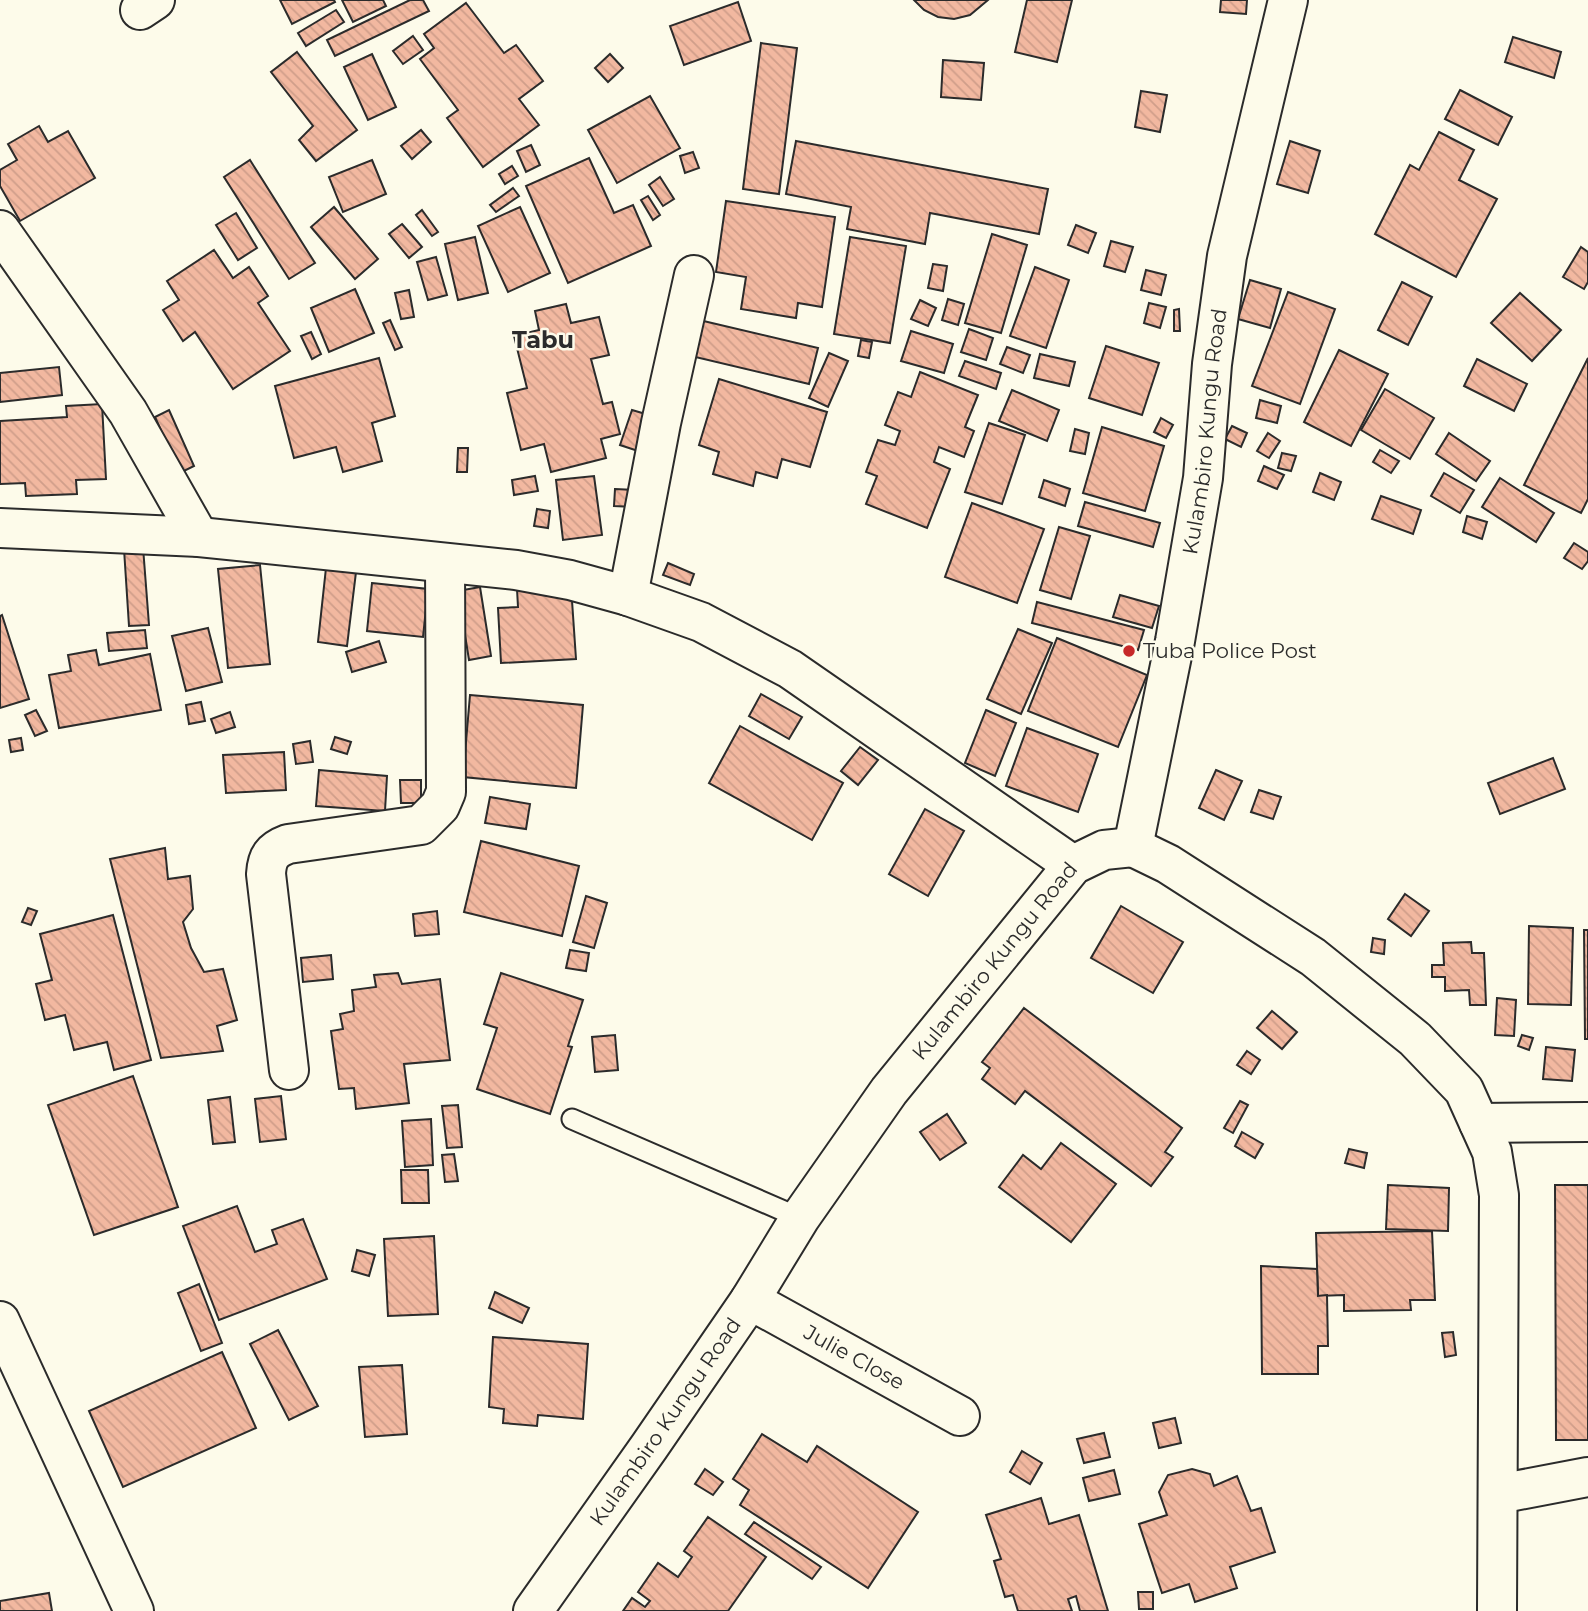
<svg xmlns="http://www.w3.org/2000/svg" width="1588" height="1611" font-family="Montserrat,sans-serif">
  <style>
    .building { fill: url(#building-back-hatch); stroke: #2b2b2b; stroke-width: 2 }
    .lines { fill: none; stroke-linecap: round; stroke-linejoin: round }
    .service-casing { stroke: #2b2b2b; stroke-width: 23 }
    .minor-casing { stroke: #2b2b2b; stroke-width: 42 }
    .service { stroke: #fdfbea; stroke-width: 19 }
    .minor { stroke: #fdfbea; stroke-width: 38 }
    .poi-dot { fill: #c62828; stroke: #fdfbea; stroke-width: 2.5 }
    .labels { text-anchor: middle; stroke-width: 5; stroke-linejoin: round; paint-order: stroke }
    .street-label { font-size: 21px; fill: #2b2b2b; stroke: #fdfbea }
    .poi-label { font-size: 21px; fill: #2b2b2b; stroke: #fdfbea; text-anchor: start }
    .quarter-label { font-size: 24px; font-weight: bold; fill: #2b2b2b; stroke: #fdfbea }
  </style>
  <defs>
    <pattern id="building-back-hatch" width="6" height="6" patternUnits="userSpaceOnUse" patternTransform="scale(1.75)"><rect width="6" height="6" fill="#f2b8a0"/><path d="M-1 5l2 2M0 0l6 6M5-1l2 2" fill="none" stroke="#d09e8a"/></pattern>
  </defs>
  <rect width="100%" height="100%" fill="#fdfbea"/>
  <g class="building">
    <polygon points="280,0 334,0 335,2 292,24"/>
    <polygon points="342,0 383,0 386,6 353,22"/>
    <polygon points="410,0 423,0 429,11 335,56 327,40"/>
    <polygon points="914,0 988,0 970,15 954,19 938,17 924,10"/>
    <polygon points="1027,0 1072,0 1057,62 1015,52"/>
    <polygon points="1221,0 1247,0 1246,14 1220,12"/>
    <polygon points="738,2 751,41 684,65 670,26"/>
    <polygon points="466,3 504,53 516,45 543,81 519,99 539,125 483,167 447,118 458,110 420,59 434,48 424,34"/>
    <polygon points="336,10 344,22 306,46 298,33"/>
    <polygon points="413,36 423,50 403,64 393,51"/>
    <polygon points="1513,37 1561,52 1554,78 1505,62"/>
    <polygon points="761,43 797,48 779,194 743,189"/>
    <polygon points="297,52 357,130 316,161 299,140 313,126 271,72"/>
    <polygon points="372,54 396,107 368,120 344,67"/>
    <polygon points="610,54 623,68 608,82 595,68"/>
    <polygon points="943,60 984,63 981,100 941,97"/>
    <polygon points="1460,90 1512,117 1498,145 1445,119"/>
    <polygon points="1141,91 1167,95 1160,132 1135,127"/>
    <polygon points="650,96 680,148 617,183 588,130"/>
    <polygon points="39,126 48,142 68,131 95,178 20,221 0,186 0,170 17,160 8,144"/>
    <polygon points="421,130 431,142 412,159 401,146"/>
    <polygon points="1439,132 1474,150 1459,180 1497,199 1456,277 1375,234 1410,165 1419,170"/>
    <polygon points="796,141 1048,189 1039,234 930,213 925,244 847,229 851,207 786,194"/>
    <polygon points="1290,141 1320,151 1308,193 1277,184"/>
    <polygon points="531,145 540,165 526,172 517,151"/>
    <polygon points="693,152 699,168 685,173 680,156"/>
    <polygon points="589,158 614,213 633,205 651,246 568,283 526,186"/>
    <polygon points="250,160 315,263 289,279 224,177"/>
    <polygon points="372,160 386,194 343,212 329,177"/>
    <polygon points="512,166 518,176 505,184 499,174"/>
    <polygon points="660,177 674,199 663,206 649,185"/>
    <polygon points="513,188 519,196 496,212 490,205"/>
    <polygon points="648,196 660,215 653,220 641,200"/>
    <polygon points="726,201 835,217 822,307 798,303 796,318 741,309 746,277 716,272"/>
    <polygon points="334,207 378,259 355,279 311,227"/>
    <polygon points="520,207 550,273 508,292 478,226"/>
    <polygon points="422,210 438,232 432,236 416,215"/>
    <polygon points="236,213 257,248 238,260 216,225"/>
    <polygon points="402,224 422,247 409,258 389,234"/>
    <polygon points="1076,225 1096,233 1088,253 1068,245"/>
    <polygon points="992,234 1027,245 1001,333 965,323"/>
    <polygon points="475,237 488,293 458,300 445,244"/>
    <polygon points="850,237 906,246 890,343 834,334"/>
    <polygon points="1111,241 1133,247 1125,272 1104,266"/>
    <polygon points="1581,247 1588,252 1588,282 1584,289 1563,277"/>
    <polygon points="214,250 233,278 249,267 268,296 258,303 290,351 233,389 195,332 183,341 163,310 179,300 167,281"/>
    <polygon points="436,257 447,295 428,300 417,262"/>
    <polygon points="933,264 947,266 943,291 928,288"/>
    <polygon points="1035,267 1069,280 1046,348 1010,336"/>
    <polygon points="1146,270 1166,275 1161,295 1141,290"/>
    <polygon points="1250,280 1281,289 1270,328 1238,319"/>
    <polygon points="1402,282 1432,297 1408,345 1378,330"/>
    <polygon points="355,289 374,333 329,352 311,308"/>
    <polygon points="409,290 414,317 401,319 395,293"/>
    <polygon points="1288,292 1335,309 1300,404 1252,386"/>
    <polygon points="1520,293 1561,330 1532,361 1491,323"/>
    <polygon points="948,299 964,304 958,325 942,320"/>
    <polygon points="920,300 936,308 928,326 911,319"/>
    <polygon points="1149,303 1166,307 1160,328 1144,323"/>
    <polygon points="566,304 571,323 599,317 609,355 591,359 603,404 612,402 620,434 601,439 606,458 551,472 544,444 521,450 507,393 527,388 514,336 539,330 535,311"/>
    <polygon points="1179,309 1180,331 1174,331 1174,310"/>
    <polygon points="695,319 818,348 809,384 687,355"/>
    <polygon points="390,320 402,347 395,350 383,323"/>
    <polygon points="969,329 993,338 986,360 961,352"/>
    <polygon points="911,331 953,344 944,373 901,361"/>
    <polygon points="311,332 321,354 312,359 301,336"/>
    <polygon points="861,340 872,342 869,358 858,356"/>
    <polygon points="1106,346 1159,363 1142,415 1089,398"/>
    <polygon points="1007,347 1030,355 1023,373 1000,364"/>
    <polygon points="1339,350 1388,374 1351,446 1304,422"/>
    <polygon points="829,353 848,361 828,407 809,398"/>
    <polygon points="1040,354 1075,362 1069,386 1034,378"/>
    <polygon points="379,358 395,416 372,423 382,461 343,472 336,447 294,458 275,386"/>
    <polygon points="1588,358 1588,499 1581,513 1524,485"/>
    <polygon points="1477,359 1527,384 1514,411 1464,386"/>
    <polygon points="965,361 1001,373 996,389 959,376"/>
    <polygon points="59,367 62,395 0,402 0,373"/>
    <polygon points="920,372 978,395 965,427 974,431 964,457 939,447 934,462 950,469 927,528 866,504 877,476 866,472 878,440 895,445 900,431 885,425 898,392 911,397"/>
    <polygon points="719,379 827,412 810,467 782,459 777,478 756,472 753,486 713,474 719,452 699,445"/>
    <polygon points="1385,389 1434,418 1410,459 1361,430"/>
    <polygon points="1012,390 1059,410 1047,441 999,421"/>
    <polygon points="1260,400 1281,406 1277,423 1256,418"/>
    <polygon points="102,404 106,479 76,480 77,494 26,496 25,483 0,484 0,421 67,417 66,406"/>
    <polygon points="169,410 194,466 180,473 155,417"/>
    <polygon points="632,410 649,415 638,451 620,445"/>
    <polygon points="1161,418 1173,425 1166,438 1154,432"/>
    <polygon points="989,423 1025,435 1002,504 965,492"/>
    <polygon points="1232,426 1247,433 1241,447 1225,439"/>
    <polygon points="1102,427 1164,446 1145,511 1083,493"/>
    <polygon points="1075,429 1089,433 1085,454 1070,451"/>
    <polygon points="1268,433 1280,441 1269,458 1257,451"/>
    <polygon points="1449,433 1490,461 1476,481 1436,454"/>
    <polygon points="458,448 468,448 467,472 457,472"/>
    <polygon points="1380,450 1399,461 1391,473 1373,462"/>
    <polygon points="1282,453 1296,456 1291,471 1278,468"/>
    <polygon points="1264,466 1284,475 1277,489 1258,481"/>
    <polygon points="1320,473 1341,482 1334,500 1313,492"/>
    <polygon points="1444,473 1474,490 1460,513 1431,496"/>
    <polygon points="535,476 538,491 514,495 512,480"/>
    <polygon points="594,476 602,535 563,540 556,480"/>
    <polygon points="1500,478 1554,513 1536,542 1482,507"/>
    <polygon points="1044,480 1070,489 1065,506 1039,497"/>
    <polygon points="615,489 635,490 634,507 614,506"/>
    <polygon points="1381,496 1421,510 1413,534 1372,519"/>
    <polygon points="1085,502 1160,523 1153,547 1078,526"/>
    <polygon points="972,503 1044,529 1017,603 945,577"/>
    <polygon points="537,509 550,511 548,528 534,526"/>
    <polygon points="1467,516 1487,522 1482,539 1463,532"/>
    <polygon points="1059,527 1090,536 1071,599 1040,590"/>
    <polygon points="1574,543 1588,552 1588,561 1582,569 1564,558"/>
    <polygon points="143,547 149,625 129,626 124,549"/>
    <polygon points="668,563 694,574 690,585 663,575"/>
    <polygon points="260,565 270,664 228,668 218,569"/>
    <polygon points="326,568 356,572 347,646 318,642"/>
    <polygon points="372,583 428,589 423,637 367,631"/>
    <polygon points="571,586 576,659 501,663 498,608 518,607 517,589"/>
    <polygon points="480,587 491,656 469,660 458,591"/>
    <polygon points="1120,595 1159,606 1152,628 1113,617"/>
    <polygon points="1037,602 1144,630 1138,650 1032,623"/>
    <polygon points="2,615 29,699 0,708 0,616"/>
    <polygon points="208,628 222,682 186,691 172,636"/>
    <polygon points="1018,629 1052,643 1021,714 987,699"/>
    <polygon points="145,630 147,648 109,651 107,633"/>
    <polygon points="1057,638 1147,675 1118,747 1028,711"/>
    <polygon points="379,641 386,662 352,672 346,652"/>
    <polygon points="96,650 99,665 150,654 161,710 59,728 49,675 71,671 68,655"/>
    <polygon points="761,694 802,717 789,739 749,716"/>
    <polygon points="470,695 583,705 576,788 463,777"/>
    <polygon points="201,702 205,721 189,724 186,705"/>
    <polygon points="36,710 47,731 35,736 25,715"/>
    <polygon points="986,710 1016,723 995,776 965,763"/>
    <polygon points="230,712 235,727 216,733 211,719"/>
    <polygon points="740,726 843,783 812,840 709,783"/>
    <polygon points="1027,728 1098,754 1078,812 1006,786"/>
    <polygon points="335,737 351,742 347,754 331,749"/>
    <polygon points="21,738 23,750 11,752 9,740"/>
    <polygon points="310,741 313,762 296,764 293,744"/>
    <polygon points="860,747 878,760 858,785 841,771"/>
    <polygon points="284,752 286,790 226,793 223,755"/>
    <polygon points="1553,758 1565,789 1500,814 1488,783"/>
    <polygon points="319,770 387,776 385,811 316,806"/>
    <polygon points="1216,770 1242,781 1224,820 1199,808"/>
    <polygon points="400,780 421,780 421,803 401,803"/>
    <polygon points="1259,790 1281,797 1273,819 1251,812"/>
    <polygon points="490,797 530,804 526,829 485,823"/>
    <polygon points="925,809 964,831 928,896 889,874"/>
    <polygon points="481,841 579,866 562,936 464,912"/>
    <polygon points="165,848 168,879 190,876 193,909 183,922 191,948 204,972 223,969 237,1020 217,1026 223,1051 161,1058 110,859"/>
    <polygon points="1405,894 1429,911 1411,936 1388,919"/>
    <polygon points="586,896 607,903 594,948 573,942"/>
    <polygon points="1121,906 1183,942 1153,993 1091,958"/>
    <polygon points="28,908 37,911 31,925 22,922"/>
    <polygon points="437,911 439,934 415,936 413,914"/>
    <polygon points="113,915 151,1060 114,1070 107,1042 74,1050 65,1015 45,1020 36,984 52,980 40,934"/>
    <polygon points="1529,926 1573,928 1571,1005 1528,1004"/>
    <polygon points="1584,930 1588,930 1588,1039 1585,1039"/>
    <polygon points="1373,938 1385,940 1384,954 1371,952"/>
    <polygon points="1471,942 1472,953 1484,953 1486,1005 1470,1005 1469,990 1445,991 1445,977 1432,977 1432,965 1444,965 1443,943"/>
    <polygon points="570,950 589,953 586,971 566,968"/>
    <polygon points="331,955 333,979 303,982 301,958"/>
    <polygon points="398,973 402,984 440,979 450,1060 404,1064 409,1103 356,1109 354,1088 339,1089 331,1031 343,1029 340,1014 354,1011 352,990 376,987 374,975"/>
    <polygon points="501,973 583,1000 568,1046 572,1047 550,1114 477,1089 497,1028 484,1024"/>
    <polygon points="1497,998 1516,1000 1514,1036 1495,1035"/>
    <polygon points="1024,1008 1182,1128 1165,1152 1173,1157 1151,1186 1025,1091 1015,1104 982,1079 990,1068 982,1062"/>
    <polygon points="1272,1011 1297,1032 1282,1049 1257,1028"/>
    <polygon points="615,1035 618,1070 595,1072 592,1037"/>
    <polygon points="1522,1035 1533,1038 1529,1050 1518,1046"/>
    <polygon points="1546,1047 1575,1050 1572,1081 1543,1079"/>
    <polygon points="1247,1051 1260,1060 1251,1074 1237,1065"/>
    <polygon points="133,1076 178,1207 94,1235 48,1105"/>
    <polygon points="281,1096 286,1139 260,1142 255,1099"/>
    <polygon points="230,1097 235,1142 213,1144 208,1100"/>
    <polygon points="1240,1101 1248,1105 1233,1133 1224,1128"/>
    <polygon points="458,1105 462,1147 447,1148 442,1106"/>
    <polygon points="947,1114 966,1143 940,1160 920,1132"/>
    <polygon points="431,1119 433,1165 405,1167 402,1121"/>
    <polygon points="1242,1132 1263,1144 1255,1158 1235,1146"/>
    <polygon points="1061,1143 1116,1184 1071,1242 999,1187 1023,1155 1041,1169"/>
    <polygon points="1349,1149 1367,1153 1364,1168 1345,1163"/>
    <polygon points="454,1154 458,1181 445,1182 442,1155"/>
    <polygon points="401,1170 428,1170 429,1203 402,1203"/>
    <polygon points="1388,1185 1449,1188 1448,1231 1386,1229"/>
    <polygon points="1555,1185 1588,1185 1588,1440 1556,1440"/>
    <polygon points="237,1206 255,1252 277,1244 272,1230 303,1219 327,1279 219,1320 183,1226"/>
    <polygon points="1432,1231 1435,1300 1410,1300 1411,1310 1344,1311 1344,1295 1318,1296 1316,1233"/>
    <polygon points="434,1236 438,1314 388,1316 384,1239"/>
    <polygon points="357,1250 375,1255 369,1276 352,1271"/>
    <polygon points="1261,1266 1317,1269 1318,1296 1327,1295 1328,1346 1318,1346 1318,1374 1262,1374"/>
    <polygon points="199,1284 222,1343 201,1351 178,1293"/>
    <polygon points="495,1292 529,1308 522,1323 489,1308"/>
    <polygon points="278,1330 318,1406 289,1420 250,1344"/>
    <polygon points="1453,1332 1456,1355 1445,1357 1442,1333"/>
    <polygon points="493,1337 588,1344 583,1419 538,1415 537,1426 503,1423 504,1409 489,1407"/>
    <polygon points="222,1352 256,1428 123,1487 89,1411"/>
    <polygon points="402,1365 407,1434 365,1437 359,1367"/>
    <polygon points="1175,1418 1181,1443 1159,1448 1153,1423"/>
    <polygon points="1104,1433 1110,1457 1084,1463 1077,1439"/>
    <polygon points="762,1434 807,1462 817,1446 918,1512 868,1588 740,1505 749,1490 733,1479"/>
    <polygon points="1022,1451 1042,1463 1030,1484 1010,1472"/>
    <polygon points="705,1469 723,1482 713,1495 695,1484"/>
    <polygon points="1192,1469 1210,1474 1214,1486 1237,1476 1251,1511 1261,1508 1275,1552 1230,1567 1237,1588 1195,1602 1189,1584 1162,1593 1139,1524 1167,1515 1159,1492 1168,1475"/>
    <polygon points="1114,1470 1120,1494 1089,1501 1083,1478"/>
    <polygon points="1041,1498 1049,1524 1079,1515 1108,1611 1080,1611 1076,1596 1068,1599 1072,1611 1018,1611 1013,1595 1005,1597 994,1561 1001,1559 986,1515"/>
    <polygon points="708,1517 766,1557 728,1611 623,1611 632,1598 645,1607 650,1601 638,1592 658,1563 678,1577 692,1557 684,1551"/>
    <polygon points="754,1522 821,1567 812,1579 745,1534"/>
    <polygon points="1138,1592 1153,1592 1153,1609 1139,1609"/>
    <polygon points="49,1593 52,1611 0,1611 0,1601"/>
  </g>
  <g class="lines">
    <g class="service-casing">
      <polyline id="service" points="572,1119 800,1218"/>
    </g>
    <g class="minor-casing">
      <g id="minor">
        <polyline points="140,10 155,0"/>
        <polyline points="0,230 128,412 199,537"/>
        <polyline points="0,528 199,537 516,570 570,580 628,596 701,622 790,669 1073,865"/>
        <polyline points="628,596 661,423 694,275"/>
        <polyline points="1133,847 1168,864 1313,957 1415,1039 1464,1090 1492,1152 1499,1195 1497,1611"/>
        <path id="s1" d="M1133,847l42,-206 28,-163 9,-114 15,-108 61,-256"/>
        <path d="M289,1070l-23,-196c1,-17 6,-24 22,-30l133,-19 19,-19 6,-14 -1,-229"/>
        <polyline points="1479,1123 1588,1122"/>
        <path id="s2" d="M750,1300l210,116"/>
        <polyline points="0,1321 134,1611"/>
        <polyline points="1498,1494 1588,1477"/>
        <path id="s3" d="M533,1611l116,-164 101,-147 50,-82 89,-127 184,-226 31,-15 29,-3"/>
      </g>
    </g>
    <use href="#service" class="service"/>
    <use href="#minor" class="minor"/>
  </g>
  <circle class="poi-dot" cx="1129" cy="651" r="7"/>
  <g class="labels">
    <g class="street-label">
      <text dy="7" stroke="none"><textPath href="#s1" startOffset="422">Kulambiro Kungu Road</textPath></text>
      <text dy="7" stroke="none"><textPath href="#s3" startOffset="798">Kulambiro Kungu Road</textPath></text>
      <text dy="7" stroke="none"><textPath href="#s2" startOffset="119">Julie Close</textPath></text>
      <text dy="7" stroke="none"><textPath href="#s3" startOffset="231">Kulambiro Kungu Road</textPath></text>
    </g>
    <g class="poi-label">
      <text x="1143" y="658">Tuba Police Post</text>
    </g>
    <g class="quarter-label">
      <text x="543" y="348">Tabu</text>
    </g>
  </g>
</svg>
